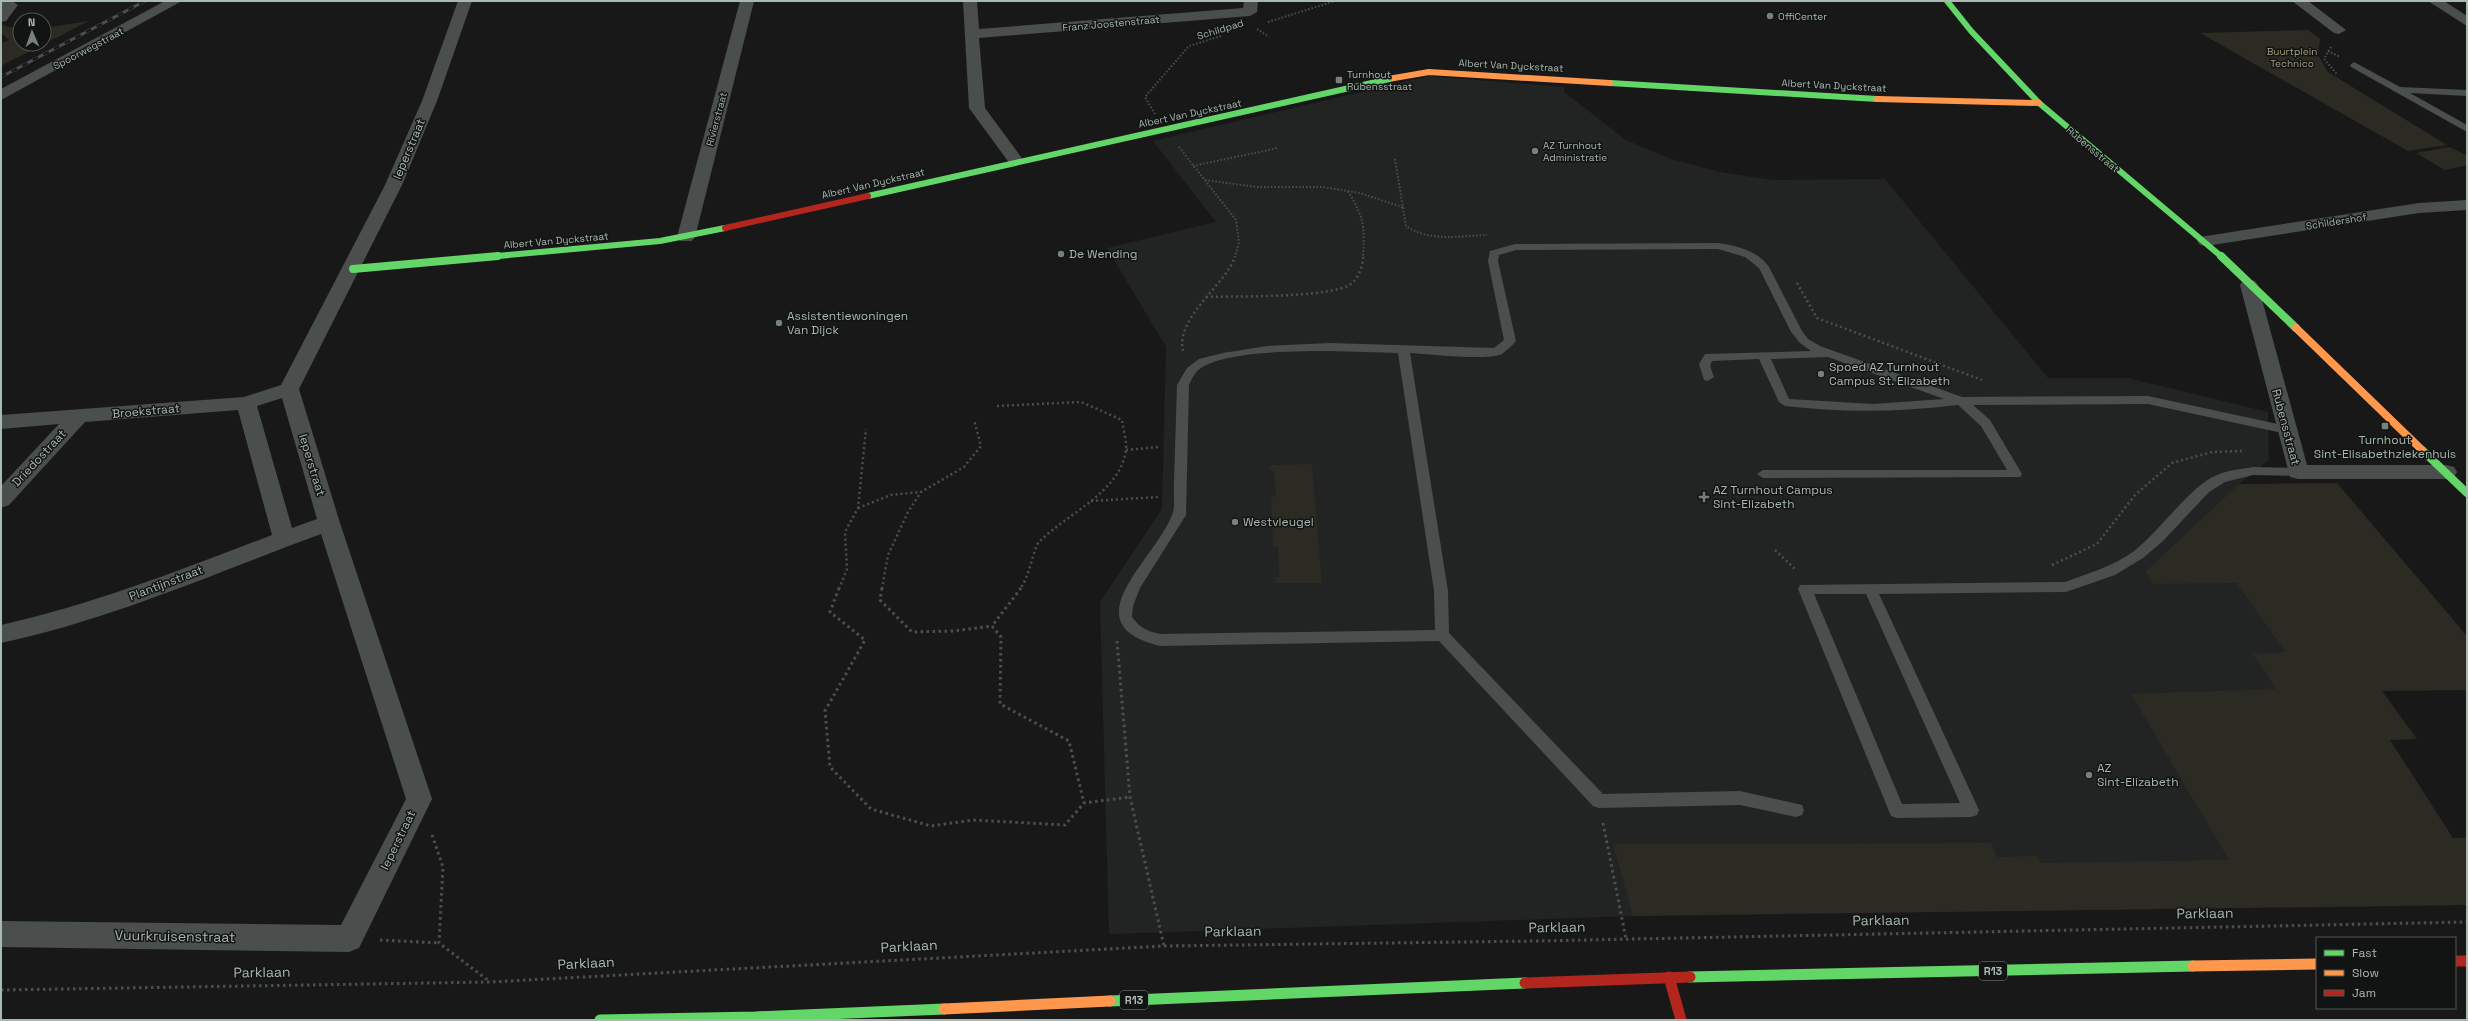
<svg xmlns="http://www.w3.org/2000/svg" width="2468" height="1021" font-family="'Space Grotesk',sans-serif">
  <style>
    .built { fill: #222423 }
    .green { fill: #2b2a23 }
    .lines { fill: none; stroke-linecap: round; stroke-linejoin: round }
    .path-far2 { stroke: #4b504d; stroke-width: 2; stroke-dasharray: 1.5 2; stroke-linecap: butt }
    .path-far1 { stroke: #4b504d; stroke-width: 2.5; stroke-dasharray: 2 3; stroke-linecap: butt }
    .path { stroke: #4b504d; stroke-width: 3; stroke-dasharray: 2.5 3.5; stroke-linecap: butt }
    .lane { fill: #4a4e4c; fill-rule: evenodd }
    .street { fill: #4a4e4c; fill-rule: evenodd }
    .fast-far2 { stroke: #63d668; stroke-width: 6 }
    .fast-far1 { stroke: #63d668; stroke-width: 8 }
    .fast { stroke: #63d668; stroke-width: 11 }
    .slow-far2 { stroke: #ff974d; stroke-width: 6 }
    .slow-far1 { stroke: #ff974d; stroke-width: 8 }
    .slow { stroke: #ff974d; stroke-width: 11 }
    .jam-far1 { stroke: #b3261e; stroke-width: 6 }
    .jam { stroke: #b3261e; stroke-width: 11 }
    .rail-casing { stroke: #4b4f4d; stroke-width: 3 }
    .rail { stroke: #121413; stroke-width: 2; stroke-dasharray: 6; stroke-linecap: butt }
    .poi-dot { fill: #76817b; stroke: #121413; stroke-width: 1.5 }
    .labels { text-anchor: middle; stroke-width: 3; stroke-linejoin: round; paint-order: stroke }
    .far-poi-label { font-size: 10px; fill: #a9b9b0; stroke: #121413; text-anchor: start }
    .far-street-label { font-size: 10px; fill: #a9b9b0; stroke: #121413 }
    .far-park-label { font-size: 10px; fill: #a49e80; stroke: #121413 }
    .shield { fill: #121413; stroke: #7c8881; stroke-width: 1 }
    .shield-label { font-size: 11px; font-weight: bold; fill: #a9b9b0 }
    .street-label { font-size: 12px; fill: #a9b9b0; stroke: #121413 }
    .poi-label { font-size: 12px; fill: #a9b9b0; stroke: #121413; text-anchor: start }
    .near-street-label { font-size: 14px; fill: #a9b9b0; stroke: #121413 }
  </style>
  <rect width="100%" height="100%" fill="#181818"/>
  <polygon class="built" points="1429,76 1564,87 1564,92 1626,140 1671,159 1720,172 1772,180 1885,179 2048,378 2128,378 2268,412 2269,460 2239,484 2467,905 1633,916 1109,934 1100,602 1162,509 1166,347 1107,248 1216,222 1153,141"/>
  <g class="green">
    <polygon points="89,21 1,66 1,43 9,40 1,33 1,26 4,25 20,31 20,44 44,44 44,28"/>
    <polygon points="2308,30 2320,39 2318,55 2328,72 2447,145 2408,151 2200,33"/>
    <polygon points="2450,147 2467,156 2467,165 2445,170 2416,153"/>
    <polygon points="1312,464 1322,583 1276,583 1275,577 1279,577 1278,547 1273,547 1271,497 1276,496 1274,471 1270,470 1270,465"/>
    <polygon points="2337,483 2467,636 2467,690 2382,691 2417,739 2390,740 2453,838 2467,838 2467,905 1633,916 1613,844 1991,843 1997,857 2037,856 2041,863 2229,860 2131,694 2276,689 2253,654 2286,652 2236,583 2154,584 2145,572 2239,484"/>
  </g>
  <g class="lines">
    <g class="path-far2">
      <polyline points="1268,22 1335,1"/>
      <polyline points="1257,29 1269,37"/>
      <polyline points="2331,47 2324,59 2337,74"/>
      <polyline points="2328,51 2340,57"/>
      <polyline points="1155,114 1145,97 1189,46 1221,36"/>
      <polyline points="1179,147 1236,220 1239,242 1235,257"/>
      <path d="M1395,159l11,67c22,16 55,10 81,9"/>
      <polyline points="1193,166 1278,148"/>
      <polyline points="1205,180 1257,187 1323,187 1360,193 1405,208"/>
      <path d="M1348,191c16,27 17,34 15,66"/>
    </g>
    <g class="path-far1">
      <polyline points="1797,283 1817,318 1982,380"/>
      <path d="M1206,297c29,-1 122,1 143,-12 10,-6 14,-19 14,-29"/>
      <path d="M1183,351c-8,-34 45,-68 52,-95"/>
      <path d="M997,406l84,-4 41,18c1,9 5,21 4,30 -6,43 -60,64 -87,92 -6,7 -9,34 -19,47"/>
      <polyline points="1126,450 1159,447"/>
      <polyline points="1091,501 1158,497"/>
      <polyline points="858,508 891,495 921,492"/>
      <polyline points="1775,550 1795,569"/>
      <polyline points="2052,565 2097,544 2135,495 2172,463 2212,452 2243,451"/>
      <polyline points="839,589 847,569 845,532 858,508 866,429"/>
      <polyline points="882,589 888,555 908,512 921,492 964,467 981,446 974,420"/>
    </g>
    <g class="path">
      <polyline points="839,588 830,612 865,640 825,711 830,767 871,809 931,826 973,820 1065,825 1084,803 1130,797"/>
      <polyline points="882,588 880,600 912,632 954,631 992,626"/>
      <polyline points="1021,588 992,626 1001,637 1000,704 1069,741 1084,803"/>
      <polyline points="1117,641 1130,797 1164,946"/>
      <polyline points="1603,823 1626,939"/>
      <polyline points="432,835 443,867 439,943 489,981"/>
      <polyline points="380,940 439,943"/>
      <polyline points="1,990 490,982 1164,946 1536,941 2467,922"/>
    </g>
    <g class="lane">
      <polygon points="2354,62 2400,87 2467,90 2467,96 2410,93 2467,125 2467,132 2351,67 2350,65"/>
      <path d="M1718,243c19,3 39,7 51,24l33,64 6,8 12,7 142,51 186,-1 139,30 6,4 -6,4 -139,-30 -175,1 17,15 32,54 -2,3 -257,1 -6,-4 6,-4h244l-26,-44 -23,-21c-58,7 -115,8 -173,1l-6,-4 -20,-43 -47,2 -2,5 4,11 -6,4 -4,-1 -5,-16 6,-10 106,-3 -11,-8 -9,-11 -32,-64 -14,-11 -27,-8 -202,1 -17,5 -1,6 18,80c-3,4 -10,10 -14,13 -17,7 -72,0 -92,-1l38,238 1,42 154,161 137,-3 62,14 2,5 -2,5 -6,2 -56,-12 -141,3 -6,-2 -154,-165 -279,5c-91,-22 -5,-86 12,-131 4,-8 1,-23 2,-33 1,-32 2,-65 3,-97l10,-17 12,-9 24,-6 44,-7 63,-3 164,5 10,-8 -16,-79 2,-10 25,-7zM1330,351l68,2 36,238 1,39 -275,4c-13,-3 -20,-6 -28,-17l1,-11 7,-18 46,-73 3,-130c3,-7 6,-13 12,-17 26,-17 97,-17 129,-17zM1828,357l116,42 -71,5 -84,-5 -18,-40z"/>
      <path d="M2253,467l45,1 6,4 -6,4 -45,-1 -28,7 -16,10 -46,49 -20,17 -28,17 -49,17 -187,2 100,216 -2,5 -6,2 -74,1 -6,-2 -93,-227 2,-4 265,-3c24,-9 49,-16 69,-31 26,-20 57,-66 83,-76 11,-5 25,-6 36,-8zM1814,594h52l94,209 -58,1z"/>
    </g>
    <g class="street">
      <polygon points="12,1 18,5 6,21 1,22 1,2"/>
      <polygon points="165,1 182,1 1,100 1,89"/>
      <path d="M458,1h14l-35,100 -35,84 -103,204 41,134 92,276 -73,149 -10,4 -348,-5v-26l340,4 65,-126 -85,-265c-106,39 -209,85 -320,109v-18c94,-21 182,-56 271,-90l-34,-125 -153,12 -76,83 -8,3v-22l58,-62 -58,5v-14l243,-18 37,-12 104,-200 37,-84zM282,398l35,121 -25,9 -35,-122z"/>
      <polygon points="740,1 754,1 695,237 692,241 680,241 677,237"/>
      <polygon points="963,1 977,1 979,29 1243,8 1244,1 1258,1 1257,12 1250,16 979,38 985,108 1024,161 1022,164 1010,164 969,108"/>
      <polygon points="2292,1 2308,1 2346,30 2339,34 2334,33"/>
      <polygon points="2428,1 2444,1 2467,16 2467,26"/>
      <polygon points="2467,200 2467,210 2419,213 2206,246 2200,245 2197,241 2200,237 2206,236 2419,203"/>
      <polygon points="2249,279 2255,281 2258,285 2307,465 2446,465 2454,467 2457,472 2454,477 2446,479 2298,479 2290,477 2240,285 2243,281"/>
    </g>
    <g class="fast-far2">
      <polyline points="1947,1 1971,31 2039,103 2222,257"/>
      <polyline points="1610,83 1877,99"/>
      <polyline points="868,196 1394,78"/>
      <polyline points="487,257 660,241 725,228"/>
    </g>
    <g class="fast-far1">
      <polyline points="2221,256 2296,328"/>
      <polyline points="353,269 498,256"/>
      <polyline points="2422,450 2467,493"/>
    </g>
    <g class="fast">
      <polyline points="1690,977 2193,966"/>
      <polyline points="1110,1001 1525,983"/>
      <polyline points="600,1020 755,1017 944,1009"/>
    </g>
    <g class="slow-far2">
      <polyline points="1394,78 1429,72 1610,83"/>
      <polyline points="1877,99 2039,103"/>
    </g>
    <polyline class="slow-far1" points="2296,328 2422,450"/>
    <g class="slow">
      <polyline points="2193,966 2317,964"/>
      <polyline points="944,1009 1110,1001"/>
    </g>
    <polyline class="jam-far1" points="725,228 868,196"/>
    <g class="jam">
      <polyline points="2455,961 2467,961"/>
      <polyline points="1669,977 1681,1020"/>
      <polyline points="1525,983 1690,977"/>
    </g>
    <g class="rail-casing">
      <polyline id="rail" points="1,77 145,1"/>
    </g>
    <use href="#rail" class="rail"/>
  </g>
  <g class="poi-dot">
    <circle cx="1770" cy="16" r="4"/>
    <rect x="1335" y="76" width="8" height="8" rx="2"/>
    <circle cx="1535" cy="151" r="4"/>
    <circle cx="1061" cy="254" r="4"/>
    <circle cx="779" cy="323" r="4"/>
    <circle cx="1821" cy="374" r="4"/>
    <rect x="2381" y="422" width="8" height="8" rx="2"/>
    <path d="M1702 491h4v4h4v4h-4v4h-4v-4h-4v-4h4z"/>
    <circle cx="1235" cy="522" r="4"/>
    <circle cx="2089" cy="775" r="4"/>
  </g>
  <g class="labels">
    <g class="far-poi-label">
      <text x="1778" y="20">OffiCenter</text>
      <text x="1347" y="78">Turnhout<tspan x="1347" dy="12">Rubensstraat</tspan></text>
      <text x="1543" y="149">AZ Turnhout<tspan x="1543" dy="12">Administratie</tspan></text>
    </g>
    <g class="far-street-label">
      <text transform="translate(1111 23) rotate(-5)" y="4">Franz Joostenstraat</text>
      <text transform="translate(1220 29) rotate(-17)" y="4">Schildpad</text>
      <text transform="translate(88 48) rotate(-28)" y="4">Spoorwegstraat</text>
      <text transform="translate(1511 65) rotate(3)" y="4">Albert Van Dyckstraat</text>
      <text transform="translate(1834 85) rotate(3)" y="4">Albert Van Dyckstraat</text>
      <text transform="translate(1190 113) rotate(-12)" y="4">Albert Van Dyckstraat</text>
      <text transform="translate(716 119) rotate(-75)" y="4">Rivierstraat</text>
      <text transform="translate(2093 149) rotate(40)" y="4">Rubensstraat</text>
      <text transform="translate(873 183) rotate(-13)" y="4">Albert Van Dyckstraat</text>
      <text transform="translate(2336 221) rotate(-9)" y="4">Schildershof</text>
      <text transform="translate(556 240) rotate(-5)" y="4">Albert Van Dyckstraat</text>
    </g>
    <g class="far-park-label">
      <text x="2292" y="55">Buurtplein<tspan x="2292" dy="12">Technico</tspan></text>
    </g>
    <g class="shield">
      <rect x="1979" y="962" width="28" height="18" rx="3"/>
      <rect x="1120" y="991" width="28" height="18" rx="3"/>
    </g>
    <g class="shield-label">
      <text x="1993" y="975">R13</text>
      <text x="1134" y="1004">R13</text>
    </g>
    <g class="street-label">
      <text transform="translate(409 149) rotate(-67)" y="4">Ieperstraat</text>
      <text transform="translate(146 411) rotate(-5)" y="4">Broekstraat</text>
      <text transform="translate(2286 427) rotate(75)" y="4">Rubensstraat</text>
      <text transform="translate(39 458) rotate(-47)" y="4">Driedostraat</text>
      <text transform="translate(312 465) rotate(73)" y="4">Ieperstraat</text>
      <text transform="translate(166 583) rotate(-21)" y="4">Plantijnstraat</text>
      <text transform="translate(398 840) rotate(-64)" y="4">Ieperstraat</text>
    </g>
    <g class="poi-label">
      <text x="1069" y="258">De Wending</text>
      <text x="787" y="320">Assistentiewoningen<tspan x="787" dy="14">Van Dijck</tspan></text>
      <text x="1829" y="371">Spoed AZ Turnhout<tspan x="1829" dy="14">Campus St. Elizabeth</tspan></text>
      <text x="2385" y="444" text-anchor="middle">Turnhout<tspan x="2385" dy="14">Sint-Elisabethziekenhuis</tspan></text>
      <text x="1713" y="494">AZ Turnhout Campus<tspan x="1713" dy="14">Sint-Elizabeth</tspan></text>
      <text x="1243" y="526">Westvleugel</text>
      <text x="2097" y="772">AZ<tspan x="2097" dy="14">Sint-Elizabeth</tspan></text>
    </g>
    <g class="near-street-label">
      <text transform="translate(2205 913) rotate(-1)" y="5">Parklaan</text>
      <text transform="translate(1881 920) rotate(-1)" y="5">Parklaan</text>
      <text transform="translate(1557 927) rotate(-1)" y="5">Parklaan</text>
      <text transform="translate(1233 931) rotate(-1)" y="5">Parklaan</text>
      <text transform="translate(175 936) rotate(1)" y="5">Vuurkruisenstraat</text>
      <text transform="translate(909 946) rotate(-3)" y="5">Parklaan</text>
      <text transform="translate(586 963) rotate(-3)" y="5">Parklaan</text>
      <text transform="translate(262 972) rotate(-1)" y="5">Parklaan</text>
    </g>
  </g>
  <rect width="2468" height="1021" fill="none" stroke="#a9b9b0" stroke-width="4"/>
  <rect x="2316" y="937" width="140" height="72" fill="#121413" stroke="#4e5652"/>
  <rect x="2324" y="950" width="20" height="6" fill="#63d668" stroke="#4e5652"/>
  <text x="2352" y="957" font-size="12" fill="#a9b9b0">Fast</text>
  <rect x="2324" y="970" width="20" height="6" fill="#ff974d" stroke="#4e5652"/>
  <text x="2352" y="977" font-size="12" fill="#a9b9b0">Slow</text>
  <rect x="2324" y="990" width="20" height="6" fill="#b3261e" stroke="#4e5652"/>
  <text x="2352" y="997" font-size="12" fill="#a9b9b0">Jam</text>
  <g transform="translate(32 32) rotate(358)"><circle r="19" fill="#121413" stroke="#4e5652"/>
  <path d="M0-3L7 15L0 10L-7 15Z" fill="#76817b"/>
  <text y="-6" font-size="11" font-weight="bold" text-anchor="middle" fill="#a9b9b0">N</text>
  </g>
</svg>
